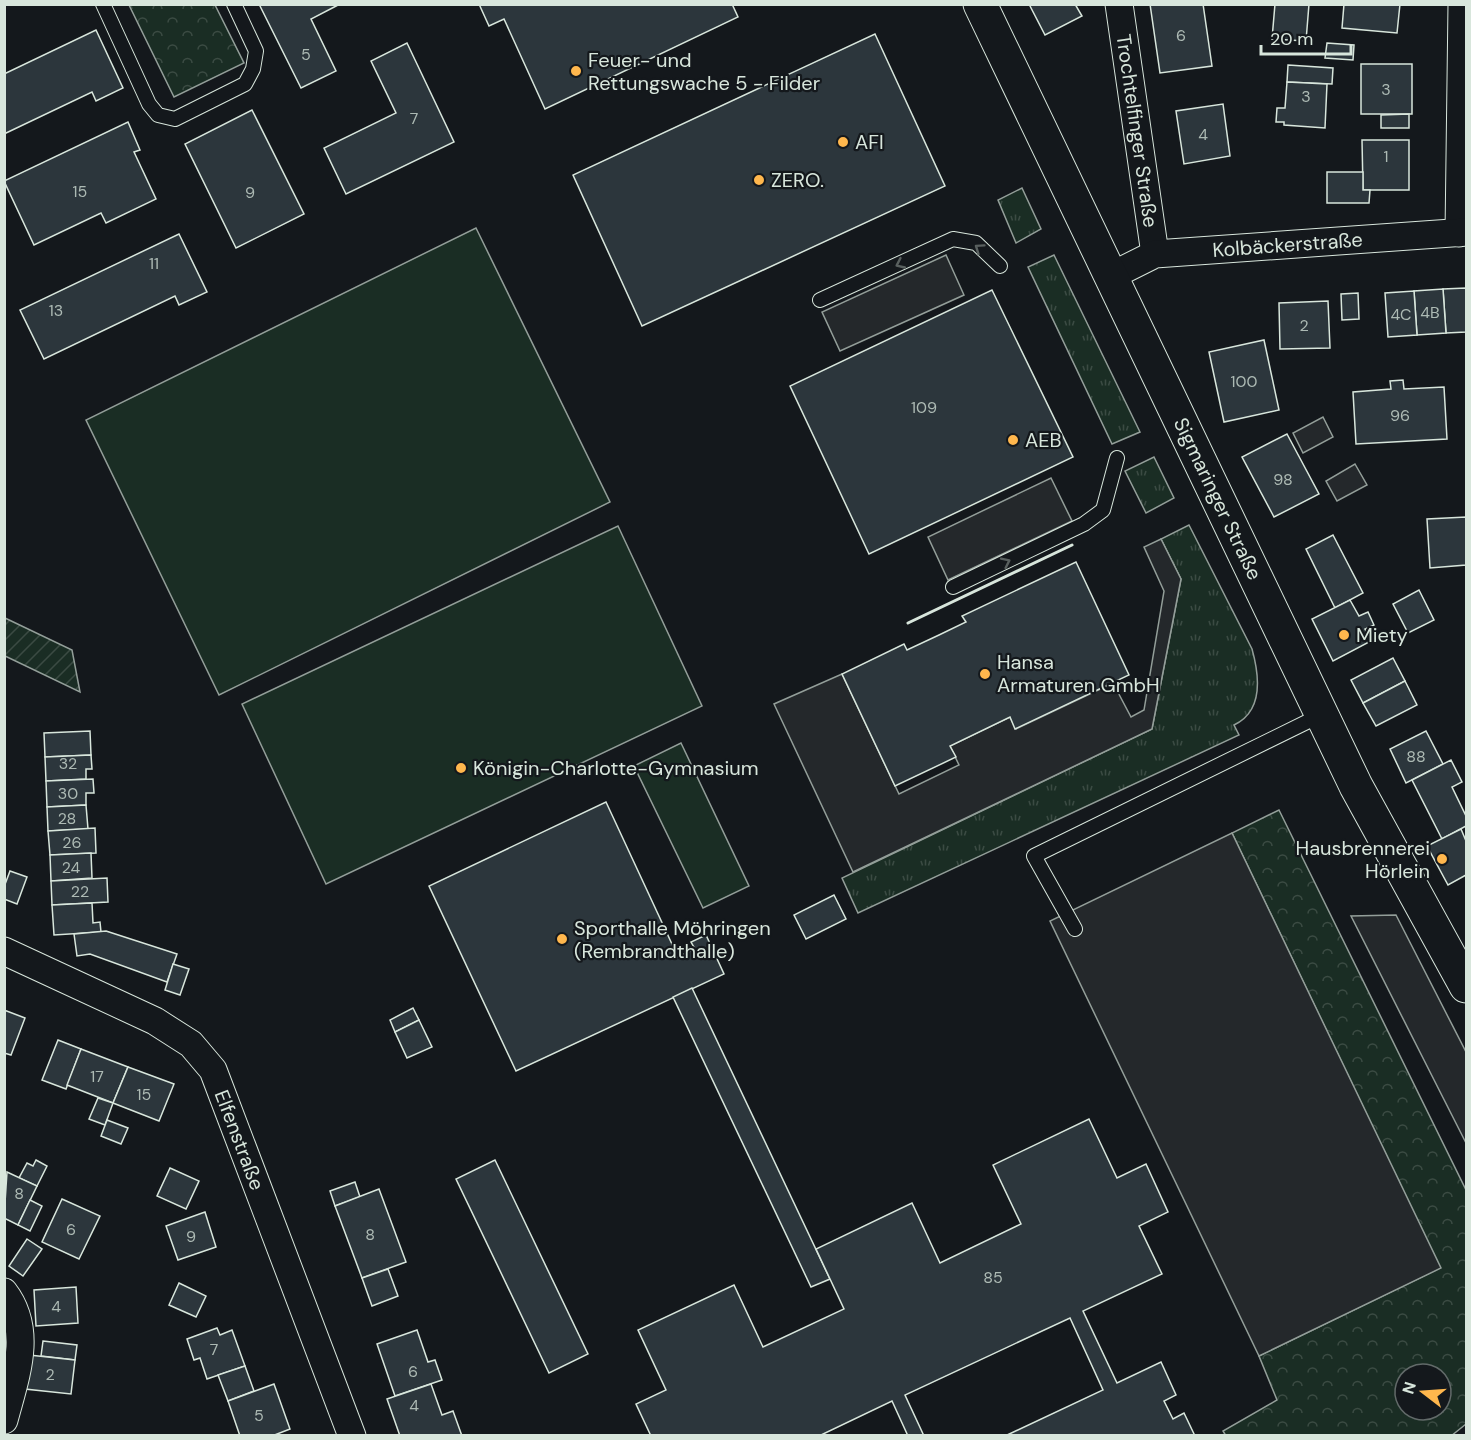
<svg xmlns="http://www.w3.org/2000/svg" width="1471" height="1440" font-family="'DM Sans',sans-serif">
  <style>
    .grass { fill: url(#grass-tufts); stroke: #939e99; stroke-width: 1.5 }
    .forest { fill: url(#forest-crowns); stroke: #939e99; stroke-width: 1.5; fill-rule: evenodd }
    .garden { fill: url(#garden-furrows); stroke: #939e99; stroke-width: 1.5 }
    .pitch { fill: #1a2d24; stroke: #939e99; stroke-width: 1.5 }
    .parking { fill: #24282b; stroke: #939e99; stroke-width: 1.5 }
    .building { fill: #2c363c; stroke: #d8e6dc; stroke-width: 1.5 }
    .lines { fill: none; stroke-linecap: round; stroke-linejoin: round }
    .lane-casing { stroke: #d8e6dc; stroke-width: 16 }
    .street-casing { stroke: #d8e6dc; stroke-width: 29 }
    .secondary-casing { stroke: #d8e6dc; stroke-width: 35 }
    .lane { stroke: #14181c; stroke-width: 14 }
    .street { stroke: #14181c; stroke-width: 27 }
    .secondary { stroke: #14181c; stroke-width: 33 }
    .wall { stroke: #d8e6dc; stroke-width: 3 }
    .oneway { stroke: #59605f }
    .poi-dot { fill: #ffb74d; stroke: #14181c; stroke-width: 2 }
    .labels { text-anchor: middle; stroke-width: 4.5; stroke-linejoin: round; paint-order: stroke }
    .number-label { font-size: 16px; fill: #adbab4 }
    .poi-label { font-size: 20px; fill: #d8e6dc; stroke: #14181c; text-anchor: start }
    .street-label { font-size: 20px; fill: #d8e6dc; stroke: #14181c }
  </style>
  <defs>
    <pattern id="grass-tufts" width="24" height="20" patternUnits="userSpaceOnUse" patternTransform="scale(1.5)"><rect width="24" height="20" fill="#1a2d24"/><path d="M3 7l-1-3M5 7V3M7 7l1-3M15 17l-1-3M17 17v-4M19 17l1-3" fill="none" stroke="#3b4b43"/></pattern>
    <pattern id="forest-crowns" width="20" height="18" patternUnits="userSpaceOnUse" patternTransform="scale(1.5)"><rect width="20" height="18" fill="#1a2d24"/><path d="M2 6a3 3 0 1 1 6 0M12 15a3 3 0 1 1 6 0" fill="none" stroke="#3b4b43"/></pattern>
    <pattern id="garden-furrows" width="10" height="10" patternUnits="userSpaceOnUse" patternTransform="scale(1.5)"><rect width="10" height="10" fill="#1a2d24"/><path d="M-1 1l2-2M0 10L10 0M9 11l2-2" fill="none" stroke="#3b4b43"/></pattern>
  </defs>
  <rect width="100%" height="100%" fill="#14181c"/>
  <g class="grass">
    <polygon points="1022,188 1041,229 1016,243 998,200"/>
    <polygon points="1054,255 1140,432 1112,444 1028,267"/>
    <polygon points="1154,457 1174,498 1146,513 1125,471"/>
    <path d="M1189,525l63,124c7,25 12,62 -18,76l5,10 -381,178 -16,-35 310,-149 29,-150 -20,-40z"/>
  </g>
  <g class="forest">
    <polygon points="129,5 215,5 244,63 174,97"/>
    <path d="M1279,810l187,380v234l-15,12h-225l-3,-5 54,-31 -18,-44 181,-88 -208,-435zM1405,1374h36v36h-36z"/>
  </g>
  <polygon class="garden" points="5,618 72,650 80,692 5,656"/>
  <g class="pitch">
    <polygon points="476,228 610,502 219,695 86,420"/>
    <polygon points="618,526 702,706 326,884 242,704"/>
    <polygon points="681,743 749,886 703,908 634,766"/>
  </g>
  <g class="parking">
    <polygon points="946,255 964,295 840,351 822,312"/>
    <polygon points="1323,417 1333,437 1303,453 1293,433"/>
    <polygon points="1355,464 1367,485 1337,501 1326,481"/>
    <polygon points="1051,478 1072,521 948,580 928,537"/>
    <polygon points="1161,539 1181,579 1152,729 853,872 774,704 842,674 899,794 959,765 950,746 1010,717 1016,729 1113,683 1131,717 1144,710 1164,591 1144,547"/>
    <polygon points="1232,833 1441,1268 1259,1356 1050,921"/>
    <polygon points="1396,915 1466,1052 1466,1143 1351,916"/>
  </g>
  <g class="building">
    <polygon points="259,4 340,4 311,19 336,71 301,88"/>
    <polygon points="479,4 732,4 738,17 545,109 504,19 489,26"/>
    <polygon points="1029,4 1075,4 1082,16 1045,35"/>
    <polygon points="1150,4 1203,4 1212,66 1160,73"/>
    <polygon points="1275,4 1309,4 1306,41 1272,39"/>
    <polygon points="1344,4 1400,4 1397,33 1342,28"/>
    <polygon points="96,30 123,88 96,101 92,92 4,134 4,74"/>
    <polygon points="875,34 945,186 642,326 573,175"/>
    <polygon points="407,43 454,142 346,194 324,148 396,113 371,61"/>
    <polygon points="1327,43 1354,45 1353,60 1325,58"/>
    <rect x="1361" y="64" width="51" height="50"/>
    <polygon points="1288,65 1333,68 1332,84 1287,82"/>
    <polygon points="1287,82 1327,84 1325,128 1284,125 1284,122 1276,122 1277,108 1285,108"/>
    <polygon points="1223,104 1230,156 1184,164 1176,111"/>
    <polygon points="252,110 304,214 236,248 185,144"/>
    <polygon points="1409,114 1409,128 1381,128 1381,115"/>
    <polygon points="128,122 140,150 134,152 156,199 106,223 101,213 34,245 4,181"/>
    <polygon points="1362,140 1409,140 1409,190 1363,190"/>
    <polygon points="1327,172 1363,172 1363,190 1370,190 1369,203 1327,203"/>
    <polygon points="179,234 207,292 179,305 175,296 44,359 20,310"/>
    <polygon points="1466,288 1466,332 1446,333 1443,289"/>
    <polygon points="1443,289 1446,333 1417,335 1414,291"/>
    <polygon points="992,290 1073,457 869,554 790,386"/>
    <polygon points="1414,291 1417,335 1388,337 1385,293"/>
    <polygon points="1358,293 1359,319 1342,320 1341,294"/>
    <polygon points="1328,301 1330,348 1280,349 1279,303"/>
    <polygon points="1264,340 1279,410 1224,422 1209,352"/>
    <polygon points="1403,380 1404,389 1444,387 1447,439 1356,444 1353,392 1391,389 1390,381"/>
    <polygon points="1287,434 1319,494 1274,517 1242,457"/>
    <polygon points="1466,517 1466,565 1430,568 1427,519"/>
    <polygon points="1333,535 1363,593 1335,608 1306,549"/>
    <polygon points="1076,562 1129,675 1015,729 1010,717 950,746 956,757 895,786 842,674 904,644 907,650 939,635 966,622 962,616"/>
    <polygon points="1419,590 1434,620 1408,633 1393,604"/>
    <polygon points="1350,600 1359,616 1368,612 1374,625 1365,629 1371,641 1333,661 1312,619"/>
    <polygon points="1393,658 1405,681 1363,703 1351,680"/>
    <polygon points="1405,681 1417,705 1376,726 1363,703"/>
    <polygon points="90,731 91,755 45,757 44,733"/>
    <polygon points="1426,731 1443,764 1406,783 1390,749"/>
    <polygon points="91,755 92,769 86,769 86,779 46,781 45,757"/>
    <polygon points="1451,760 1462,782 1452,787 1466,816 1466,826 1442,839 1412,780"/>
    <polygon points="93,779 94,793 86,793 86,805 47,807 46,781"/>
    <polygon points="606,802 678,957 695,949 691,942 706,935 724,974 516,1071 429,886"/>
    <polygon points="86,805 88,829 48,831 47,807"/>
    <polygon points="95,828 96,853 50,855 48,831"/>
    <polygon points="1461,829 1466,841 1466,875 1448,885 1427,846"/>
    <polygon points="91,853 92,878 51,881 50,855"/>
    <polygon points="10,871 27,877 17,904 4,899 4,887"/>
    <polygon points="107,878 108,902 52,905 51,881"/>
    <polygon points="834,895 846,919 806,939 794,915"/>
    <polygon points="92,903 93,923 100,922 101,932 54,935 52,905"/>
    <polygon points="106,931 177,954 167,982 90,954 77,956 74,934"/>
    <polygon points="173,964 189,969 180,995 165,990"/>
    <polygon points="692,988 830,1279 811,1287 673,997"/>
    <polygon points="413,1008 419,1020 395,1032 390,1020"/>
    <polygon points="4,1010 25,1018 11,1055 4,1053"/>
    <polygon points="419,1020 432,1047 407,1058 395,1032"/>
    <polygon points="58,1040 81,1049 66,1089 42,1080"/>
    <polygon points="81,1049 128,1067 113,1103 67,1085"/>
    <polygon points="128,1067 174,1084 159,1121 113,1103"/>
    <polygon points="98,1098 113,1103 105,1125 89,1119"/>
    <polygon points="1089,1119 1117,1178 1146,1164 1168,1212 1139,1226 1162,1274 1083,1311 1117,1383 1161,1362 1176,1395 1164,1401 1173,1419 1184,1413 1195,1436 1005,1436 1103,1390 1070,1318 905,1395 924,1436 908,1436 892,1401 819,1436 651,1436 636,1404 666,1390 638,1330 734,1285 763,1347 844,1309 816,1249 912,1203 940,1263 1021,1224 993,1165"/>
    <polygon points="107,1120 128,1128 121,1144 101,1136"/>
    <polygon points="36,1160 47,1166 37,1186 19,1178 27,1163 33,1166"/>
    <polygon points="495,1160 588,1354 549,1373 456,1179"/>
    <polygon points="170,1168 199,1181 186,1209 157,1196"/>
    <polygon points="7,1172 37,1186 18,1225 4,1218"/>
    <polygon points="355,1182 360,1197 335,1206 330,1191"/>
    <polygon points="379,1189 406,1262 362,1278 335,1206"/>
    <polygon points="62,1199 100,1216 79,1259 42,1242"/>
    <polygon points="30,1200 42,1206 30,1231 18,1225"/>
    <polygon points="205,1212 216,1247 178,1260 166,1226"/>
    <polygon points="27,1239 42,1249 23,1276 9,1266"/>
    <polygon points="388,1269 398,1296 372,1306 362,1278"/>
    <polygon points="179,1283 206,1296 196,1317 169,1305"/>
    <polygon points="76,1287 78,1323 36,1326 34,1290"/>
    <polygon points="217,1328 220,1335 232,1330 245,1366 207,1379 200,1358 194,1360 187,1339"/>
    <polygon points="417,1330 428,1362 435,1360 442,1380 395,1396 377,1344"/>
    <polygon points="43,1341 77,1345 75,1360 41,1356"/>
    <polygon points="29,1355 75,1360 71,1394 25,1389"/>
    <polygon points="245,1366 254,1391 228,1401 218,1375"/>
    <polygon points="274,1384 290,1429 272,1436 240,1436 228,1401"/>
    <polygon points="431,1384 442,1415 453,1411 462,1436 400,1436 387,1399"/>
  </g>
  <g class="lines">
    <g class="lane-casing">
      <g id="lane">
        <polyline points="103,4 149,104 158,115 175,119 245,84 253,69 256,51 234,4"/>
        <polyline points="820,300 953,239 976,243 1000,266"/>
        <polyline points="953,587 1084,524 1103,510 1117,458"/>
        <polyline points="1075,929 1034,856 1323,714"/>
      </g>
    </g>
    <g class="street-casing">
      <g id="street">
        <path id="s1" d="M1119,4l36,250"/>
        <polyline points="1459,233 1462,4"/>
        <path id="s2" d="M1111,276l44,-22 311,-22"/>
        <path id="s3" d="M4,951l151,70 36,23 22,26 139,366"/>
        <path d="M4,1292c30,39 11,86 0,128"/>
      </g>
    </g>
    <g class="secondary-casing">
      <g id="secondary">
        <path id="s4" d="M980,4l376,782 110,200"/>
      </g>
    </g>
    <use href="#lane" class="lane"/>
    <use href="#street" class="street"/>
    <use href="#secondary" class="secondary"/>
    <polyline class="wall" points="908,623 1072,545"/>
  </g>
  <defs><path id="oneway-chevron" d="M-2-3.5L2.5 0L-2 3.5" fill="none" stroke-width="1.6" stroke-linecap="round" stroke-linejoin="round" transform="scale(1.5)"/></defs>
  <g class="oneway">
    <use href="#oneway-chevron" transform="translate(979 248) rotate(-145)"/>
    <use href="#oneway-chevron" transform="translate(900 264) rotate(155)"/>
    <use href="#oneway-chevron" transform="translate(1006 562) rotate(-26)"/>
  </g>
  <g class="poi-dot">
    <circle cx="576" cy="71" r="6"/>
    <circle cx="843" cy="142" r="6"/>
    <circle cx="759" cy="180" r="6"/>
    <circle cx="1013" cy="440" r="6"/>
    <circle cx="1344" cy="635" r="6"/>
    <circle cx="985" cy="674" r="6"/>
    <circle cx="461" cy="768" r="6"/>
    <circle cx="1442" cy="859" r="6"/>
    <circle cx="562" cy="939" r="6"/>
  </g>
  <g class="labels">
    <g class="number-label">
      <text x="1181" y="41">6</text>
      <text x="306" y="60">5</text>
      <text x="1386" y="95">3</text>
      <text x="1306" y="102">3</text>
      <text x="414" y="124">7</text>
      <text x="1203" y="140">4</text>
      <text x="1386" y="162">1</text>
      <text x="80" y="197">15</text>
      <text x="250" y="198">9</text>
      <text x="154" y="269">11</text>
      <text x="56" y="316">13</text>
      <text x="1430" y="318">4B</text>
      <text x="1401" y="320">4C</text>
      <text x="1304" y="331">2</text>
      <text x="1244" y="387">100</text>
      <text x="924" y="413">109</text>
      <text x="1400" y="421">96</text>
      <text x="1283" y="485">98</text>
      <text x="1416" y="762">88</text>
      <text x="68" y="769">32</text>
      <text x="68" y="799">30</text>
      <text x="67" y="824">28</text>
      <text x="72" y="848">26</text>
      <text x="71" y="873">24</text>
      <text x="80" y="897">22</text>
      <text x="97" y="1082">17</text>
      <text x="144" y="1100">15</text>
      <text x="19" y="1199">8</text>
      <text x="71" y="1235">6</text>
      <text x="370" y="1240">8</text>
      <text x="191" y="1242">9</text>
      <text x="993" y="1283">85</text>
      <text x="56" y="1312">4</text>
      <text x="214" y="1355">7</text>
      <text x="413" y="1377">6</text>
      <text x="50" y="1380">2</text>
      <text x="414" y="1411">4</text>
      <text x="259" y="1421">5</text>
    </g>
    <g class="poi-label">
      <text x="588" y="67">Feuer- und<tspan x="588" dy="23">Rettungswache 5 - Filder</tspan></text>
      <text x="855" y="149">AFI</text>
      <text x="771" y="187">ZERO.</text>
      <text x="1025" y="447">AEB</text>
      <text x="1356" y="642">Miety</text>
      <text x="997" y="669">Hansa<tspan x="997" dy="23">Armaturen GmbH</tspan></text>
      <text x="473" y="775">Königin-Charlotte-Gymnasium</text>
      <text x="1430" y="855" text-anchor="end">Hausbrennerei<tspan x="1430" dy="23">Hörlein</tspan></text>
      <text x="574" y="935">Sporthalle Möhringen<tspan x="574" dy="23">(Rembrandthalle)</tspan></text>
    </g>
    <g class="street-label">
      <text dy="7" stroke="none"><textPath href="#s1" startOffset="128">Trochtelfinger Straße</textPath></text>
      <text dy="7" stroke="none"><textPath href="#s2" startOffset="182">Kolbäckerstraße</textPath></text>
      <text dy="7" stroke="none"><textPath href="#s4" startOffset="549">Sigmaringer Straße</textPath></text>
      <text dy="7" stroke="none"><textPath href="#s3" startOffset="318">Elfenstraße</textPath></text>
    </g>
  </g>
  <rect width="1471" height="1440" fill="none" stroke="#d8e6dc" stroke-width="12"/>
  <g transform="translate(1423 1392) rotate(287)"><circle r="28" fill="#14181c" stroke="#626a69" stroke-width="1.5"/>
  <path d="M0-4.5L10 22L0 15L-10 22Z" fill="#ffb74d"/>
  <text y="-9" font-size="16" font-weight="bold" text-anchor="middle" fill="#d8e6dc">N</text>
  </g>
  <path d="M1261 45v9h90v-9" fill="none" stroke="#d8e6dc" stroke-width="3"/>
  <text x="1270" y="45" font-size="18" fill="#d8e6dc" stroke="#14181c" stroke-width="4.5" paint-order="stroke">20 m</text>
</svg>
